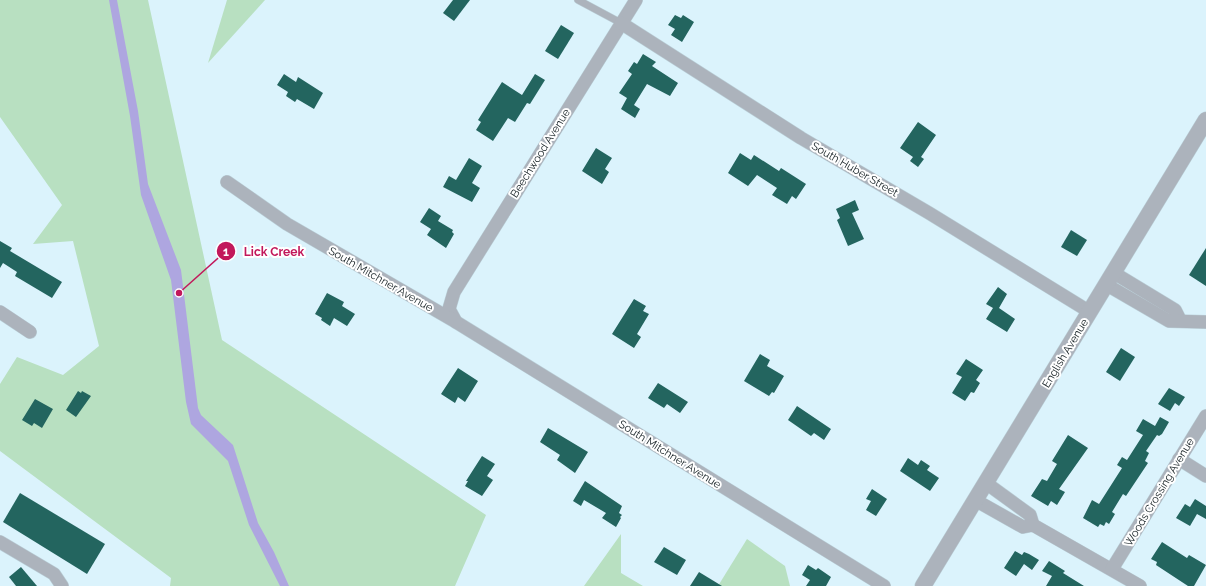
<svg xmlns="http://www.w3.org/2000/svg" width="1206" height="586" font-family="Raleway,sans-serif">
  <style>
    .green { fill: #b8e0c1 }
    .water { fill: #aea6e0 }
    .building { fill: #23655f }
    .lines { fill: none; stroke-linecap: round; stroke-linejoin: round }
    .service-casing { stroke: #bbd0d9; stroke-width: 8 }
    .minor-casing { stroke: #bbd0d9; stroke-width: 14 }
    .tertiary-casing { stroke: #bbd0d9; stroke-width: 17 }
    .service { stroke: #acb3bc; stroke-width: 7 }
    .minor { stroke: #acb3bc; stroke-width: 13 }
    .tertiary { stroke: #acb3bc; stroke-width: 16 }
    .labels { text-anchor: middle; stroke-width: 4; stroke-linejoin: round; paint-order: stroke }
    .street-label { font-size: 11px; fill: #101b1f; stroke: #fff }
    .leader { fill: none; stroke: #c2185b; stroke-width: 1.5 }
    .callout-dot { fill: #c2185b; stroke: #fff; stroke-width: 1.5 }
    .mark-label { font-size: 12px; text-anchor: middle; font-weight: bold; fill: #fff }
    .callout-label { font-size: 12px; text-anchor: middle; font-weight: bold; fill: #c2185b; stroke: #fff; stroke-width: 4; stroke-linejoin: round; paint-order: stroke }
  </style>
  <rect width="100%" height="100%" fill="#dbf3fc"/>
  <g class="green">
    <polygon points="0,0 148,0 222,340 486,515 455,586 170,586 171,578 0,451 0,384 17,357 63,375 99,346 73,241 33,244 62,205 0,117"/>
    <polygon points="227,0 265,0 208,63"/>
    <polygon points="621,534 621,573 643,586 584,586"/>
    <polygon points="747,539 785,566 790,586 718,586"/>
  </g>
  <polygon class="water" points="109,0 117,0 138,111 148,184 181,270 198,408 201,415 233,445 258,523 274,552 289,586 280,586 249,525 228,461 191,424 186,402 171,280 141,195 130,116"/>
  <g class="building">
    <polygon points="453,0 470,0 454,21 443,13"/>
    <polygon points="675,15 681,18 683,15 694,22 682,42 671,35 675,29 668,25"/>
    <polygon points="561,25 574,33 558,59 545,51"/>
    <polygon points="643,54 656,62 652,66 678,83 670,96 647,84 634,105 640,109 635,118 621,109 627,98 619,93 632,74 628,71 634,62 637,64"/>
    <polygon points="284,74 296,82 298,77 323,93 314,109 297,99 295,102 286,96 288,92 277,85"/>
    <polygon points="535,74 545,80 530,104 527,103 515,122 508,118 493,141 476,130 481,122 478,120 502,82 522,95"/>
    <polygon points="918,122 936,135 921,157 924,159 918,167 910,161 913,157 900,148"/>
    <polygon points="596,148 612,158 605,169 609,172 602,184 582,171"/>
    <polygon points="740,153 751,160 754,155 779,171 781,168 806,184 796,199 792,196 787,204 772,195 777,188 757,175 748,186 728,173"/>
    <polygon points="469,158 482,166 472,183 480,188 472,202 443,187 449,176 456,180"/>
    <polygon points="855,200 859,210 852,213 864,239 848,246 837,220 840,218 836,209"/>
    <polygon points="429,208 441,216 438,221 453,230 452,232 454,234 446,248 427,235 431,229 420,222"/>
    <polygon points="1071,230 1087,240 1077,256 1061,247"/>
    <polygon points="0,241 12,248 10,251 62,282 52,298 15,276 17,272 3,263 0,268"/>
    <polygon points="1206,248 1206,286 1189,275"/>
    <polygon points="998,287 1007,294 999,308 1015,319 1007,332 986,319 993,308 986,304"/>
    <polygon points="327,293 344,302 342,306 355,314 347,326 334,318 330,326 321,320 322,318 315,314"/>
    <polygon points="634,299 646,306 643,311 649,314 637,334 641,337 634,348 612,334"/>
    <polygon points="1121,348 1135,357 1120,381 1106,372"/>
    <polygon points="760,354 770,360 767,366 784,376 774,393 772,392 769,396 744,381"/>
    <polygon points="966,359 983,370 976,380 980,383 974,393 971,392 965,401 952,393 962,377 956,374"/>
    <polygon points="458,368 478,381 465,402 458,397 455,403 441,394"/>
    <polygon points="658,383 688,402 680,413 667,404 664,408 648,398"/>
    <polygon points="1169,388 1185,397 1179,406 1175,403 1170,411 1158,404"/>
    <polygon points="78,391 81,393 82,391 91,396 76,417 66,410"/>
    <polygon points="35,399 53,409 42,428 34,423 32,426 22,420"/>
    <polygon points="797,406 831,429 824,440 814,433 811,436 788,420"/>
    <polygon points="1160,417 1169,422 1162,434 1159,436 1157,435 1146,451 1149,453 1145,461 1148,463 1126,496 1123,494 1112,512 1115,514 1109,524 1106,522 1104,526 1100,524 1098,527 1083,518 1092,500 1099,504 1122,468 1117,465 1122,457 1127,460 1143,435 1136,431 1143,419 1155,426"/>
    <polygon points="548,428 588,452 575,473 557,460 560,455 540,442"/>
    <polygon points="1068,435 1088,448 1059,489 1065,492 1057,505 1051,501 1048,506 1031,496 1042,479 1047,481 1057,464 1052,461"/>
    <polygon points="482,456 495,464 487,476 493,480 482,496 465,486 468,481 466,481"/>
    <polygon points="908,458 918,465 921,460 930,466 927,470 939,478 930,491 900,471"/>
    <polygon points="585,481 622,506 619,513 622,515 620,517 621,518 616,527 602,518 606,513 584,500 581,506 573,501"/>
    <polygon points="872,489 887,499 876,516 866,510 871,501 866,499"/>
    <polygon points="20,493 105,544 87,574 3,522"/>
    <polygon points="1195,499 1206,506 1206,519 1197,514 1190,526 1176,518 1185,504 1190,507"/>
    <polygon points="1162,542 1187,558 1189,555 1206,565 1194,586 1188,586 1156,565 1157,562 1151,559"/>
    <polygon points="664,547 686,560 677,575 654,562"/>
    <polygon points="1015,551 1022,555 1024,552 1029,554 1039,560 1032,570 1024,564 1016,576 1004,568"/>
    <polygon points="1049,561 1065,571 1063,573 1084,586 1046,586 1052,576 1042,571"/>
    <polygon points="808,565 816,570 818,568 831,577 826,586 806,586 810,580 802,575"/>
    <polygon points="21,567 37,586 16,586 9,577"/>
    <polygon points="699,572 722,586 690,586"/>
  </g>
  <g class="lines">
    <g class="service-casing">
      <polyline id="service" points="578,0 621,23"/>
    </g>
    <g class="minor-casing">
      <g id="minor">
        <polyline points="636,0 454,292 449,309 456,322 884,586"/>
        <polyline points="621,23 801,138 929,213 1090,312"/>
        <polyline points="227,182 287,224 456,322"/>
        <polyline points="1114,273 1175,310 1180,320"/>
        <polyline points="1107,285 1169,321 1206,322"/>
        <polyline points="0,312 30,332"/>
        <polyline points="1179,459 1206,476"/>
        <polyline points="986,483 1030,515 1033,525"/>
        <polyline points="975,500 1023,527 1033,525 1140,586"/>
        <polyline points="0,542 54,574 62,586"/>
        <polyline points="1112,569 1206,416"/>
      </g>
    </g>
    <g class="tertiary-casing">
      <polyline id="tertiary" points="923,586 1206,120"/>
    </g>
    <use href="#service" class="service"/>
    <use href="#minor" class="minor"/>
    <use href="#tertiary" class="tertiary"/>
  </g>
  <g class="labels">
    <g class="street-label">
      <text transform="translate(540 153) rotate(-58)" y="4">Beechwood Avenue</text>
      <text transform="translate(855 169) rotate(30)" y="4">South Huber Street</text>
      <text transform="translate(381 279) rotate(30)" y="4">South Mitchner Avenue</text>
      <text transform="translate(1065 353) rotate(-59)" y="4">English Avenue</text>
      <text transform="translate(670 454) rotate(32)" y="4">South Mitchner Avenue</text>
      <text transform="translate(1159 492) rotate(-59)" y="4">Woods Crossing Avenue</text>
    </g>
  </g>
  <path class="leader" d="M179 293L226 251"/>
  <g class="callout-dot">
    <circle cx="179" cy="293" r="4"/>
    <circle cx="226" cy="251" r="10"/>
  </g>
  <g class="mark-label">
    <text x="226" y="256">1</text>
  </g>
  <g class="callout-label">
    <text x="274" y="256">Lick Creek</text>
  </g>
</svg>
